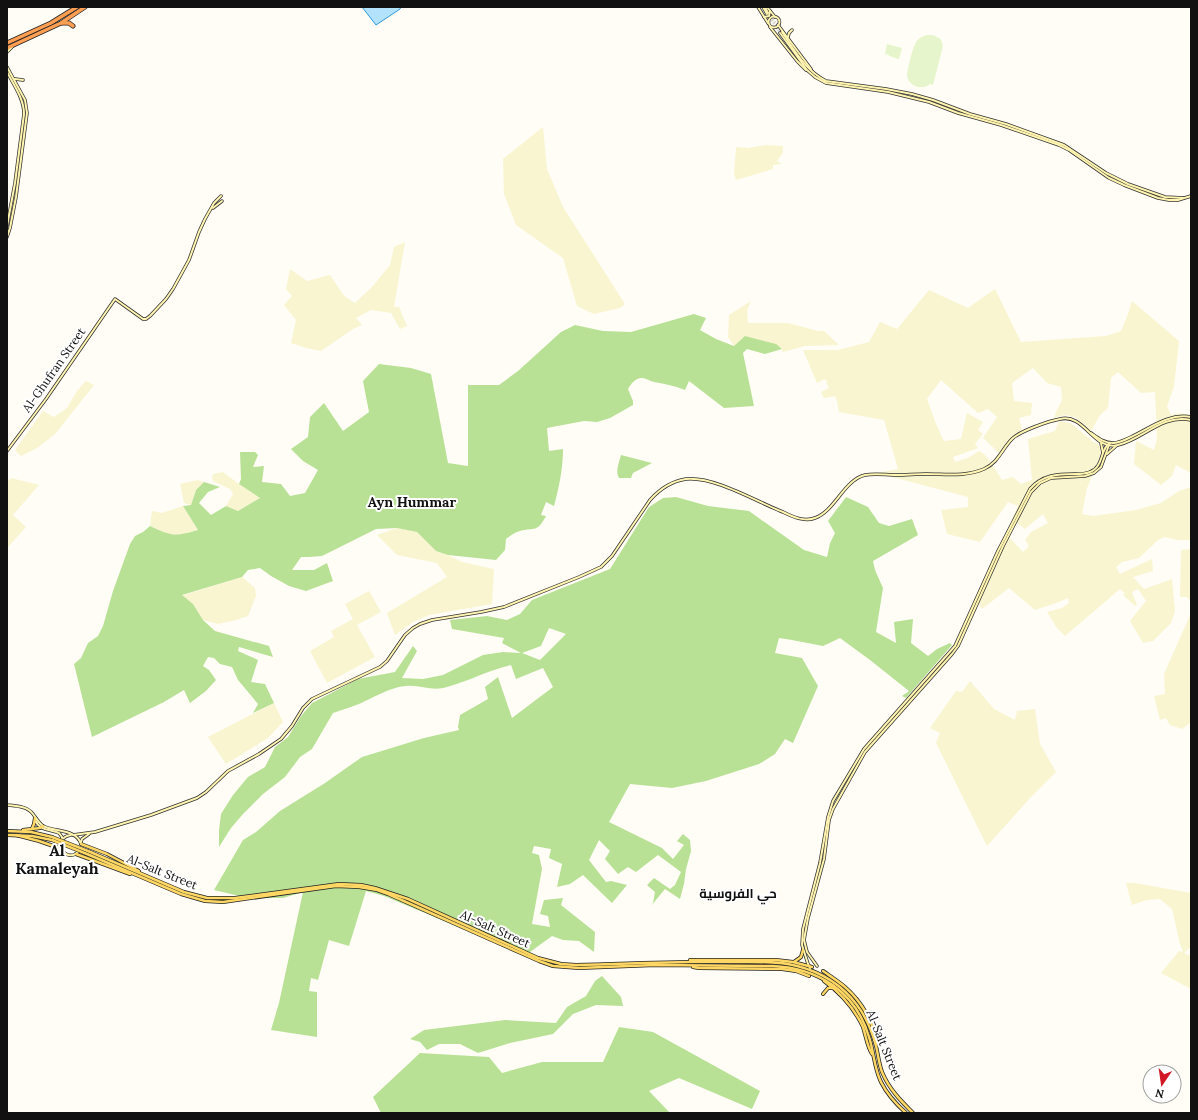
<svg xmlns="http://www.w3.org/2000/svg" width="1198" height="1120" font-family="Lora,Cairo,serif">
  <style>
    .farmland { fill: #f9f5d1 }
    .forest { fill: #b9e196; fill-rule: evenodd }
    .pitch { fill: #e7f5cc }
    .water { fill: #b3e2fc; stroke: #329adb }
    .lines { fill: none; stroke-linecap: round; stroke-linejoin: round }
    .secondary-tunnel { stroke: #dbdad3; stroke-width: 2; stroke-dasharray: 2 1; stroke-linecap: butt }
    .secondary-casing { stroke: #333; stroke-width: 3.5 }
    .primary-casing { stroke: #222; stroke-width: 4 }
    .highway-casing { stroke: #222; stroke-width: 5 }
    .secondary { stroke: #fff5b0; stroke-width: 2 }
    .primary { stroke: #ffd765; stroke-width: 2.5 }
    .highway { stroke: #ff9f53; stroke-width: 3.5 }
    .primary-bridge-casing { stroke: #222; stroke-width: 4; stroke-linecap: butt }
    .primary-bridge { stroke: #ffd765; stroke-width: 2.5 }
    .labels { text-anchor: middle; stroke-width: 4; stroke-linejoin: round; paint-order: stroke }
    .street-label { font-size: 12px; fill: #111; stroke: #fff }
    .neighbourhood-label { font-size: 13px; font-weight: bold; fill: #111; stroke: #fff }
    .quarter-label { font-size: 14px; font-weight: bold; fill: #111; stroke: #fff }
    .district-label { font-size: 16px; font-weight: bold; fill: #111; stroke: #fff }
  </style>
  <rect width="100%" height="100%" fill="#fffdf5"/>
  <g class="farmland">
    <polygon points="543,127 547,169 563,207 625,304 620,308 594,314 577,306 563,258 516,225 504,194 503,159"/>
    <polygon points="766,145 783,146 783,153 777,161 782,164 773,165 773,169 736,180 734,174 736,147 748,148"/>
    <polygon points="405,242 394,307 399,307 407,326 400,329 391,313 371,310 356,318 362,325 353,329 321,351 306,348 291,343 296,320 284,305 292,296 286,289 290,269 307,281 330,275 344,296 355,303 372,287 390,265 394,247"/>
    <polygon points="995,289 1021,342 1106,336 1121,331 1128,314 1132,301 1179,341 1174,387 1167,406 1171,415 1179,413 1191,415 1191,473 1176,465 1172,476 1161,485 1134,464 1136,441 1154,450 1157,439 1155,392 1141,393 1118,372 1111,378 1108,408 1100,415 1091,431 1075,417 1065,415 1054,418 1056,412 1062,400 1061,387 1047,383 1033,368 1012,383 1014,401 1032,403 1031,415 1019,418 1022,430 999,453 983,438 997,417 988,409 978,413 941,380 927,399 936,424 944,441 961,439 967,413 983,422 978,430 983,434 975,444 978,448 953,457 955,462 968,458 979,451 984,454 990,461 1002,480 1013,477 1021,484 1032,480 1028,439 1055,431 1059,421 1070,423 1078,429 1092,441 1103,447 1096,467 1087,488 1082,514 1093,516 1136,510 1161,503 1179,491 1191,487 1191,540 1177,540 1165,537 1158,540 1139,558 1122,562 1116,567 1120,574 1152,559 1153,571 1133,577 1144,589 1172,579 1175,611 1171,623 1153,641 1143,643 1130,621 1146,601 1138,589 1132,592 1137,605 1135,606 1123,595 1125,593 1120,589 1065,636 1057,628 1047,612 1062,608 1069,603 1068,598 1056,603 1035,610 1009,588 982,609 979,603 1006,534 1023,552 1029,546 1025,540 1031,532 1048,523 1043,514 1025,529 1012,519 1018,506 1008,502 980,542 947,534 941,510 968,507 968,497 877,473 898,469 884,420 839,412 837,401 835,396 824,398 821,392 829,388 826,382 827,381 825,379 817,383 803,350 838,350 869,342 880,322 897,329 929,290 968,308"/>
    <polygon points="751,301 747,311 748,323 788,323 818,331 824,331 839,345 805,346 783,352 782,349 734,346 728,337 729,315"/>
    <polygon points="86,381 94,385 55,434 37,448 21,456 15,450 43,411 54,417 67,408 77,391"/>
    <polygon points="223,472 239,484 260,498 238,511 226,506 233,494 230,489 213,481 212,478 213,474"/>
    <polygon points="11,478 39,485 13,515 26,527 7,548 7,482"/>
    <polygon points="198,480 204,482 196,490 191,505 184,503 180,484"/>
    <polygon points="183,506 198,530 182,535 167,534 150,526 152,511 162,513"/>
    <polygon points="397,528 417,532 436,551 448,555 462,562 494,569 492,604 429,615 413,622 395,635 387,613 447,577 437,563 397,555 377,535"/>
    <polygon points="1191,549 1191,602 1187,597 1180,597 1181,550"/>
    <polygon points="242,577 255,588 256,596 248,616 236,620 218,624 203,620 193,604 181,596"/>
    <polygon points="369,591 381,612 357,625 375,657 327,683 310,651 334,637 331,631 353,619 345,604"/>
    <polygon points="1191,613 1191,722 1182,729 1170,725 1166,718 1160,720 1154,696 1165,694 1164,674"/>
    <polygon points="970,681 994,709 1015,720 1017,711 1035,709 1040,744 1056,772 1030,798 987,846 936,743 940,733 930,728 956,691 962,692"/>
    <polygon points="274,703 283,722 268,738 226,764 208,737"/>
    <polygon points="1126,883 1135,883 1191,893 1191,947 1184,953 1191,956 1191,989 1161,973 1179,951 1183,952 1180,944 1172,909 1160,899 1147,900 1132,905"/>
  </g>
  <g class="forest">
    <path d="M694,314l12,4 -6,12 16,9 18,7 11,-10 31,8 6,5 -17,5 -18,-5 -4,4 11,53 -30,2 -35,-27 -4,9c-10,-4 -20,-6 -31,-8 -4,-1 -8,-4 -12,-4 -7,0 -11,6 -14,11l5,12v4l-23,13 -13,4 -13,-1 -37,7 2,23 14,-2c0,20 -4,38 -9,57l-8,-4 -5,13 5,1c-9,17 -11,11 -26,15 -5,1 -10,5 -14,8l-1,11 -9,10 -48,-5 -12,-4 -19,-19 -20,-4 -21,1 -54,27 -13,1h-8l-9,13h22l13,-7 6,18 -27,10 -17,-5 -18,-10 -11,-8 -12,2 -6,7 -60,18 11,9 10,16 12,11 54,15 4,11 -34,-10 -1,4 20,9 -7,22 14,2 9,19 -21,10 5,-9 -20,-24 -6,-13 -12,-3 -6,-6 -6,-1 -5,9 6,4 7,10 -10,11 -16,12 -6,-13 -20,12 -72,35 -18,-73 7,-6 7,-15 10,-7 5,-10 10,-35 17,-47 5,-8 8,-4 7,-6c21,10 25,11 48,4l-15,-24 8,-1 5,-15 8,-8 16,5 -12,5 -9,11 12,12 15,-9 12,5 22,-13 -21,-14 2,-5 -1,-27h15l3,3 -5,12 11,-1 -2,16 19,2 9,12 15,-3 13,-23 -15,-9 -12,-12 17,-12 2,-20 14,-14 19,28 26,-19 -6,-31 16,-17 32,4 20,6 17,89 20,3v-81h31l19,-14 43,-39 14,-7 28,6 28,1z"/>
    <path d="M621,455l31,8 -19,10 -2,5h-12c-4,-7 0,-15 2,-23z"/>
    <path d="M676,497l32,9 41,5 55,39 23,7 3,-14 5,-10 -7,-12 18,-24 22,10 11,16 10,3 23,-7 6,16 -45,26 2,9 8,18 -7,44 20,11 -2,-21 19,-3 -2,24 17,13 9,-7 13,-6 2,2 -46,53 -4,-2 7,-5 -39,-31 -30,-22 -17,8 -31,-6 -13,-2 -4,15 27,5 16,28 -25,57 -8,-4 -10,15 -16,10 -53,17 -34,7 -42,-4 -21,38 53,26 11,11 11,-14 -7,-4 6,-7 7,6 1,11 -5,18 -2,15 -4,15 -15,-10 -14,17 2,-3 2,-11 -8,-7 7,-7 16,11 5,-4 6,-13 -23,-17 -22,17 -8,-5 -10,7 -13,-15 5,-8 -11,-11 -10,20 17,22 5,-1 16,4 -15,18 -29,-28 -13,9 -13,3 5,-23 -13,-6 2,-9 -17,-3 -2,7 7,2 3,14 -10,55 18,3 -2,-11 -8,-2 4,-14 19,-2 -2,7 34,27 -1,20 -15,-11 -16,-1 -11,-4 -26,19 -142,-59 -18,-5 -17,55 -20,-6 -11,40 -7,-2 -2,13 8,1v45l-46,-7 8,-27 24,-111 -20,6h-35l-34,-8 29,-50 13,-8 24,-21 45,-28 37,-26 62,-19 35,-8 -1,-3 2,-12 28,-16 -3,-12 13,-10 14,41 41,-31 -10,-19 -27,11 -5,-14c-22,5 -42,16 -64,22 -15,5 -27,-3 -42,-1 -17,2 -30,11 -46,18 -8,3 -17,6 -26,9l-21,36 -12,8 -15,20 -22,17 -20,20 -12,14 -12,19v-17l2,-16 12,-19 15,-18 17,-10 10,-20 13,-10 13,-21 11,-13 46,-24 37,-7 18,-26 4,5 -15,27 21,1 20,-4 40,-20 20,-3 18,1 -19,-10 2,-5 -52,-9 -2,-9 37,-4 20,4 13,-6 12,-14 78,-31 39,-62 14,-9zM549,628l17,6 -26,26 -18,-7 19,-7z"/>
    <polygon points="602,976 621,997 623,1006 596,1005 573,1014 553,1034 510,1043 478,1053 460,1044 439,1044 427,1050 420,1042 410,1039 424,1030 505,1020 556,1023 567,1007 586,996 595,981"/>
    <polygon points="619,1027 653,1032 760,1091 752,1109 679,1078 649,1091 670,1113 381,1113 373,1097 420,1053 489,1057 502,1073 542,1062 603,1062"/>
  </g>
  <g class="pitch">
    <path d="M927,35h6l6,3 2,2 2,6 -10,39 -3,-1c-8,7 -21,2 -23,-8 0,-6 6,-29 9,-34 3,-4 6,-6 11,-7z"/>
    <polygon points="887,44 902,48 899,59 889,56 889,55 885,54"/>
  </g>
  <polygon class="water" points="362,7 401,7 400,9 376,25"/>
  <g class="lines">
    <g class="secondary-tunnel">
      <polyline points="769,14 782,32"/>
      <polyline points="768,15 780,33"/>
    </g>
    <g class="secondary-casing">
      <g id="secondary">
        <polyline points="758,7 768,23"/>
        <polyline points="763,7 767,14"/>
        <polyline points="765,7 768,13"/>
        <polyline points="767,7 775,17"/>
        <circle cx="774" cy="22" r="5.5"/>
        <polyline points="764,17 769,16 770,11"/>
        <polyline points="778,25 811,69"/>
        <polyline points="770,27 797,61 806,70"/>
        <path d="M782,32c12,18 24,39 44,49l60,8 26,5 21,6 37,14 36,10 58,21 42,28 22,11 37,13 19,1"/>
        <polyline points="780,33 807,70 815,77 826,83 888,92 929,102 958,113 1001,125 1059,145 1069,150 1109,178 1124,185 1158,198 1169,200 1178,200 1191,196"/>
        <polyline points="788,37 789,33 792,30"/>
        <polyline points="7,52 12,47"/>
        <polyline points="7,67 25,100 27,113 16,197 10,228 7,237"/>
        <path d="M7,72c7,13 17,27 17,42l-9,69 -8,43"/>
        <polyline points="15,79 23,80"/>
        <polyline points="213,208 222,201"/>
        <path d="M1091,433c7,5 13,10 22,10 6,0 12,-3 18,-6 19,-9 38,-24 60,-20"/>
        <polyline points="1101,443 1103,453"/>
        <polyline points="7,451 46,399 115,299 143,319 146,319 150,316 166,299 173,289 189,260 199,232 205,219 214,203 221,196"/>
        <polyline points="1107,454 1116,446"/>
        <path d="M7,805c9,1 20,1 26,9 3,4 6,9 10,12 11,6 34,3 38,18"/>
        <path d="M35,820c5,11 14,9 24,13l3,4v3"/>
        <path d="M71,835c-21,3 -5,32 9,15"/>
        <path d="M73,835l22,-3 56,-17 46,-17 9,-6 22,-21 31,-17 22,-15 11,-13 11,-18 9,-9 68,-32 7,-6 18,-26 8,-7 7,-4 12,-4 49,-8 23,-5 75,-30 22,-10 11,-11 38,-56c9,-10 22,-19 36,-21 28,-3 71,23 97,33 10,5 21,10 32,6 20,-7 29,-38 50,-43 10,-2 21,0 31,0 10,0 20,-1 30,-1 20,0 39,3 58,-5 14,-6 18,-20 28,-30 8,-8 37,-18 48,-20 25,-6 33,32 58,26 26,-6 43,-31 73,-25"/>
        <polyline points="81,842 82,839 89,834"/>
        <polyline points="817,966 807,952 804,940 808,918 824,859 829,820 833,809 865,752 952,654 958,646 1003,546 1031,492 1040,483 1051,478 1085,476 1094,473 1101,467 1109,445"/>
        <path d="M810,968l-2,-4 -6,-19 1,-16 17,-66 8,-46 5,-16 31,-52 91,-103 43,-95 32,-62c12,-14 27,-15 45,-15 5,0 10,0 15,-2 14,-5 10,-24 20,-29"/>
      </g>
    </g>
    <g class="primary-casing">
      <g id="primary">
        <polyline points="32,829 34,824 35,818"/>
        <polyline points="23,830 40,828 43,826"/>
        <polyline points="7,831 31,832 52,837"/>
        <polyline points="7,835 32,836 52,840"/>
        <polyline points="16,835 39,841 62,849"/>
        <polyline points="81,844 107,854 139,871"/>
        <path d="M88,851l96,41 23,6h28l104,-14 22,1 14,3 33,11 130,59 23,6 15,1c53,-1 107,-4 161,-3 19,0 41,-1 60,4 24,6 45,19 60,39 9,12 15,26 19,41 2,8 3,18 6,26 7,17 19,29 31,41"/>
        <polyline points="76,854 130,874"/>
        <path d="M87,854l94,40 24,7 18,1 113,-16 23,1 18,3 11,4 108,48 43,19 14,5 26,2 76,-3 118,1c45,2 83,26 96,71 5,15 5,31 12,45 6,12 15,22 25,31"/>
        <polyline points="690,960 776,960 793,962 812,967"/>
        <polyline points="794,962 801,957 803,950"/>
        <polyline points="693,967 699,968 782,969 796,971 809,976"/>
        <path d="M823,971c7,5 15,10 22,16 16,14 30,36 31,57"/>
        <path d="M824,981c17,12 30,27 39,46 3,9 4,19 9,27"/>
        <polyline points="823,994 828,988 834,988"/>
      </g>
    </g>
    <g class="highway-casing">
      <g id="highway">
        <polyline points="62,23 69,23 73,26"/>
        <polyline points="7,43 51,23 77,7"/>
        <polyline points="7,48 61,23 85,7"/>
      </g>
    </g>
    <use href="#secondary" class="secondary"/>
    <use href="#primary" class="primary"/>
    <use href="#highway" class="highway"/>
    <g class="primary-bridge-casing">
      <g id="primary-bridge">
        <polyline points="52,837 88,851"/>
        <polyline points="52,840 87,854"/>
      </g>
    </g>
    <use href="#primary-bridge" class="primary-bridge"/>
  </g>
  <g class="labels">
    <g class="street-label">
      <text transform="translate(54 370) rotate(-55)" y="4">Al-Ghufran Street</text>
      <text transform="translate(162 872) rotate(22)" y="4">Al-Salt Street</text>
      <text transform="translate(495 929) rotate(24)" y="4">Al-Salt Street</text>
      <text transform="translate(884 1045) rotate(68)" y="4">Al-Salt Street</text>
    </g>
    <g class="neighbourhood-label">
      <text x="738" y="898">حي الفروسية</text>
    </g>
    <g class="quarter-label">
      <text x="412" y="507">Ayn Hummar</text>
    </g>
    <g class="district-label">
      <text x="57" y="856">Al<tspan x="57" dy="18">Kamaleyah</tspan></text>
    </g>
  </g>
  <rect width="1198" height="1120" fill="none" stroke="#111111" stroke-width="16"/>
  <g transform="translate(1162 1084) rotate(193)"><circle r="19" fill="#ffffff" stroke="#a0a0a0"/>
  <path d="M0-3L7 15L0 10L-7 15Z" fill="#d11824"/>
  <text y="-6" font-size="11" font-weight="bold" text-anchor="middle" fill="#111111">N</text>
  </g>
</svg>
